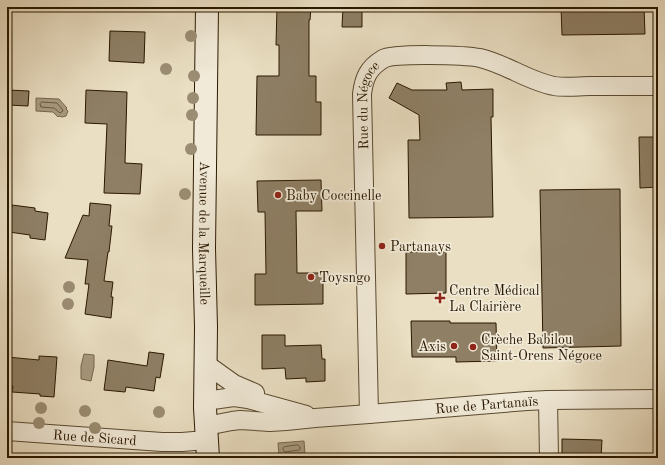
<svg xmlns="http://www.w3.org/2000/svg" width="665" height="465" font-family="'Old Standard TT',serif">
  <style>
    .water { fill: #a99b81; stroke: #76674d }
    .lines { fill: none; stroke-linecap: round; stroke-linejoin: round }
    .shore { stroke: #6a5a40; stroke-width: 1 }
    .building { fill: #8e7f65; stroke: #2a1800 }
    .street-casing { stroke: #5a4a31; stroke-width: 20 }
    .secondary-casing { stroke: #2a1800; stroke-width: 24 }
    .street { stroke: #f1ead8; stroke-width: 18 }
    .secondary { stroke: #f1ead8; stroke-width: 22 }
    .tree { fill: #9b8d73 }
    .poi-dot { fill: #8f2418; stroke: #f1ead8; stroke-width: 1.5 }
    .labels { text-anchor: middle; stroke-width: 3.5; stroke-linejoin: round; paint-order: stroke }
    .street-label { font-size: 14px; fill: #2a1800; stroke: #f1ead8 }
    .poi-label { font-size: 14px; fill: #2a1800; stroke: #f1ead8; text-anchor: start }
  </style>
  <rect width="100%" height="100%" fill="#eadfc3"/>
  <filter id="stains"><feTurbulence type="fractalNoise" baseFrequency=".005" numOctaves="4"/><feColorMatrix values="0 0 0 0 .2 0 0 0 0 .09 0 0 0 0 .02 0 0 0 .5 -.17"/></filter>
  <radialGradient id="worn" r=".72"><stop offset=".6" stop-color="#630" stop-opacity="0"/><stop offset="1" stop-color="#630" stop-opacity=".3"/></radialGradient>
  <g class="water">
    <polygon points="36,98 59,99 67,108 66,109 68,111 66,116 62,117 59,116 58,117 53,112 36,111"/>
    <polygon points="84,354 94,355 94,367 91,381 81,379 81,366"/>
    <polygon points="304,441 305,454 279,456 278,443"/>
  </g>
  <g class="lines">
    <g class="shore">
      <polygon points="42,102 57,103 62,109 63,111 60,113 54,108 41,107 40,104"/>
      <polygon points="298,445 300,447 300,449 299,450 285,452 283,450 283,448 284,447"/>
    </g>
  </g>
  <g class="building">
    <polygon points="277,7 311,7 310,20 309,20 309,76 316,76 316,102 321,102 321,135 256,135 257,76 279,76 279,45 276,45"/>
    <polygon points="343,7 362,7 362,27 342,27"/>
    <polygon points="561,7 644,7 645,34 562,35"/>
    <polygon points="110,31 145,32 144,63 109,61"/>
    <polygon points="461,82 462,90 493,89 493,117 491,117 493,217 409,218 408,140 420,140 419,115 389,98 397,83 412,90 447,90 446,83"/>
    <polygon points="8,90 29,91 28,106 8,105"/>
    <polygon points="86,90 127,92 125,163 142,164 140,194 104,193 107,124 85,123"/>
    <polygon points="639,137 658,137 658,187 640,188"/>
    <polygon points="321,180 322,211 296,211 297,273 323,273 323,304 255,305 255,274 266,274 265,212 258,212 257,181"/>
    <polygon points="620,189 621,346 543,348 540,190"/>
    <polygon points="90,203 111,205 109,226 112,226 109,252 108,252 104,281 113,282 111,297 113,297 111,318 85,314 89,284 85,284 88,260 65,258 83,215 89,216"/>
    <polygon points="12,205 35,208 35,211 48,213 45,240 30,238 30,235 9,232"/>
    <polygon points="406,252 446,252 446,293 406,294"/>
    <polygon points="411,321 450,321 450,323 496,323 497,361 456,362 456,357 412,357"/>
    <polygon points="262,335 285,335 285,346 321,345 322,359 325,359 325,381 306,382 306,378 286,379 285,368 262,369"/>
    <polygon points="149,352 164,354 160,378 156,377 154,391 126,387 125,392 104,390 108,360 147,366"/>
    <polygon points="39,356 57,357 54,397 40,396 40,394 12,392 13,386 7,385 7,357 39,360"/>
    <polygon points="562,439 602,440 601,458 562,458"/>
  </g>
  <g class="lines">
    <g class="street-casing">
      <g id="street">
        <polyline points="206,364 234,384 255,393"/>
        <polyline points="548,400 549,458"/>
        <polyline points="205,401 234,397 248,399 306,415"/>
        <path id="s1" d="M369,414l-7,-320c2,-16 6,-26 21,-35 11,-6 82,-4 97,-1 26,6 48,23 74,28 12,2 25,0 37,0 22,0 45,0 67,0"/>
        <path id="s2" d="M206,426l26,-5 8,-1 30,2 16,-1 29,-3 54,-4 158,-13 21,-1 110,-1"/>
        <path id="s3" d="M7,431l155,11h20l24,-2"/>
      </g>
    </g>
    <g class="secondary-casing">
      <g id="secondary">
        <path id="s4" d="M207,7l-3,241 2,79 -1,81 3,50"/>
      </g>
    </g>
    <use href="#street" class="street"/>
    <use href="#secondary" class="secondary"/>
  </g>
  <g class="tree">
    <circle cx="191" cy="36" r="6"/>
    <circle cx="166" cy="69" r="6"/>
    <circle cx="194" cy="76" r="6"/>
    <circle cx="193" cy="98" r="6"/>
    <circle cx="192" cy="115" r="6"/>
    <circle cx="191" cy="149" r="6"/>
    <circle cx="185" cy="194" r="6"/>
    <circle cx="69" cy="287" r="6"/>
    <circle cx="68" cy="304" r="6"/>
    <circle cx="41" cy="408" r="6"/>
    <circle cx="85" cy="411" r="6"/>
    <circle cx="159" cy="412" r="6"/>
    <circle cx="39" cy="423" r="6"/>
    <circle cx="95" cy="428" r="6"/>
  </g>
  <g class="poi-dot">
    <circle cx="278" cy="195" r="4"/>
    <circle cx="382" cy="246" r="4"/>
    <circle cx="311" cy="277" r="4"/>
    <path d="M438 292h4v4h4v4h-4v4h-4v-4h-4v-4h4z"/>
    <circle cx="454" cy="346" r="4"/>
    <circle cx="473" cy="347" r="4"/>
  </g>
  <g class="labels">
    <g class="street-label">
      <text dy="5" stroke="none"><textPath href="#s1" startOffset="310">Rue du Négoce</textPath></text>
      <text dy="5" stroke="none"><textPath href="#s4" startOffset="226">Avenue de la Marqueille</textPath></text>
      <text dy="5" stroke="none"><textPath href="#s2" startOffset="282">Rue de Partanaïs</textPath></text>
      <text dy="5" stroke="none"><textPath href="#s3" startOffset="88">Rue de Sicard</textPath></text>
    </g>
    <g class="poi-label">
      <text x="286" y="200">Baby Coccinelle</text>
      <text x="390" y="251">Partanays</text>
      <text x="319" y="282">Toysngo</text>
      <text x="449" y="295">Centre Médical<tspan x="449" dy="16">La Clairière</tspan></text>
      <text x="481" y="344">Crèche Babilou<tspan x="481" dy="16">Saint-Orens Négoce</tspan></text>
      <text x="446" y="351" text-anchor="end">Axis</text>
    </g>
  </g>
  <rect width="665" height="465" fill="none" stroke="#eadfc3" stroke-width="24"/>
  <rect x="8" y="8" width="649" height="449" fill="none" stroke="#2a1800" stroke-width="2"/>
  <rect x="12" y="12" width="641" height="441" fill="none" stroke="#2a1800"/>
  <rect width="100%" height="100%" filter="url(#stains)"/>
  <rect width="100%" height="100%" fill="url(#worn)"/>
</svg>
